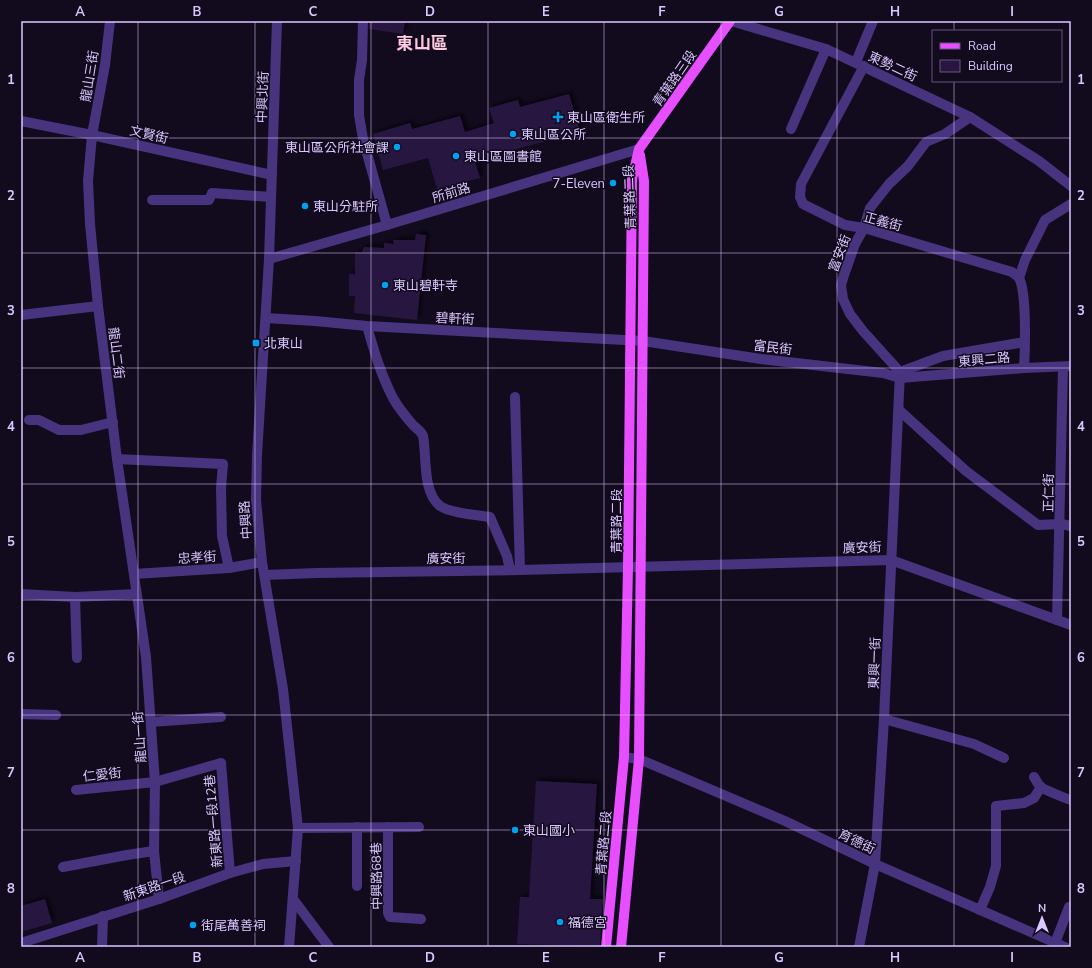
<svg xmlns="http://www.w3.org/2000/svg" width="1092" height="968" font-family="'Nunito Sans','Noto Sans TC',sans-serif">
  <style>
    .building { fill: #281640; filter: url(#shadow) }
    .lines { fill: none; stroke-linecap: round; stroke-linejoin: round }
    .minor { stroke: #48337f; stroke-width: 10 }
    .major { stroke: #e74eff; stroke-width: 10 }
    .grid { fill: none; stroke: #dbc7ff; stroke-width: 1; stroke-opacity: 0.55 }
    .poi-dot { fill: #00a0f2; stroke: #120b1e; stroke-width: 1.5 }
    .labels { text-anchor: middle; stroke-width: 3; stroke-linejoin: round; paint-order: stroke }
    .street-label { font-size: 13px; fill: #dbc7ff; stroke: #120b1e }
    .poi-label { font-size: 13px; fill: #dbc7ff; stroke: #120b1e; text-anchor: start }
    .district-label { font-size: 17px; font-weight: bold; fill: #ffc9df; stroke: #120b1e }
    .neatline { fill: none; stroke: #dbc7ff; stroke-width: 1.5 }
    .grid-label { font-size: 13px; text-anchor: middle; font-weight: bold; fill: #dbc7ff }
  </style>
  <defs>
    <filter id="shadow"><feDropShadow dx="3.5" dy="-3.5" stdDeviation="2" flood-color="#0009"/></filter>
  </defs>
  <rect width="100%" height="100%" fill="#120b1e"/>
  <g class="building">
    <polygon points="369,21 405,21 403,34 369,29"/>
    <polygon points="569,94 580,132 479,159 480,160 475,162 480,178 437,189 428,158 383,170 373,134 410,123 412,129 460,116 465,132 494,123 489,108 518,100 520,107"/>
    <polygon points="416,234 426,235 417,320 354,313 355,296 349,296 349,274 355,274 355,252 362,252 364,247 384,248 384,243 394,244 393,240 415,240"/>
    <polygon points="536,781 597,784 590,899 603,899 600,946 517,944 520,897 529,897"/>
    <polygon points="45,899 52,923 21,932 21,906"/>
  </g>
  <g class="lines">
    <g class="minor">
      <polyline points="110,21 105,65 92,135 88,181 90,224 98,306 117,459 146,657 155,782 154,851 159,899"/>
      <polyline points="277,21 269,259 257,455 256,500 262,562 283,689 298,828 289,947"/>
      <polyline points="363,21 362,60 359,80 359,115 363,139 387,225"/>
      <polyline points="731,21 826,49 970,117 1039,161 1071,186"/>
      <polyline points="856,62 873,21"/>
      <path d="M864,66l-63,118 -1,13 3,7 42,21 19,3 148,44c2,2 6,4 7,6 8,14 6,73 5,90"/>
      <polyline points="21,121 92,135 272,175"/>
      <polyline points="791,129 826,49"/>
      <polyline points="152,200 209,200 212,193 271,197"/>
      <polyline points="269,259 387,225 639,149"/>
      <polyline points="1019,278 1025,260 1045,220 1071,204"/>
      <polyline points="21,315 98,306"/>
      <polyline points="266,318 315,321 367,326 643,341 761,359 883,373 900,378 1024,368 1071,366"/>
      <path d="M367,326c7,25 14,49 26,72 5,9 13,19 20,27 3,3 9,7 10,11 4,20 -1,56 17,70 10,7 37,9 50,11l17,39 3,14"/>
      <polyline points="900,372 943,356 1025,342"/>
      <polyline points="515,397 520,570"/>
      <polyline points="899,410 966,471 1038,525 1061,524 1071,526"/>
      <polyline points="29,420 39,420 59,430 81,430 113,422"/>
      <polyline points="117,459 223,464 221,488 222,536 229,568"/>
      <polyline points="134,574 229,568 262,562"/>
      <polyline points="265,575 317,573 520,570 891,560 1071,625"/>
      <polyline points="21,594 75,597 136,594"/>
      <polyline points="75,597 77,658"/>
      <polyline points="1057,620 1063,367"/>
      <polyline points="21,714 56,715"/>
      <polyline points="884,719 974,744 1004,758"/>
      <polyline points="151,722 221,717"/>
      <polyline points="624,757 639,759 785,821 875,864 1065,947"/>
      <path d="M1034,777c2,3 4,8 7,10 2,2 28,13 30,13"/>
      <polyline points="76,790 155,782 221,763 230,873"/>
      <polyline points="388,827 388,913 390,917 421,919"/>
      <polyline points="298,828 419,827"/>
      <polyline points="63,867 127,855 154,851"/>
      <polyline points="357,886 357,827"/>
      <polyline points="293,899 329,947"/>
      <polyline points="980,910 990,887 996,866 996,806 1024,803 1034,798 1041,787"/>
      <polyline points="21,943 159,899 230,873 263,864 296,861"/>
      <polyline points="1055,943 1069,907 1071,907"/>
      <polyline points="102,947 103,916"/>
      <polyline points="859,947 875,864 884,719 900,372 863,331 850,314 843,299 841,285 844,275 855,244 864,228 870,208 889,184 908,166 926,142 945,134 970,117"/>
    </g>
    <g class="major">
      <polyline points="606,947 624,757 628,567 632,179 639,149 730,21"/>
      <polyline points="621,947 639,759 644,181 640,155"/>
    </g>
  </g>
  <path class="grid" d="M138,21v926M255,21v926M371,21v926M488,21v926M604,21v926M721,21v926M837,21v926M954,21v10M954,81v866M21,138h1050M21,253h1050M21,368h1050M21,484h1050M21,600h1050M21,715h1050M21,830h1050"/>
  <g class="poi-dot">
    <path d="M556 111h4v4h4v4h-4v4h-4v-4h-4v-4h4z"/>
    <circle cx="513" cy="134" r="4"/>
    <circle cx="397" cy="147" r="4"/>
    <circle cx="456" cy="156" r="4"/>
    <circle cx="613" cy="183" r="4"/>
    <circle cx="305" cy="206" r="4"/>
    <circle cx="385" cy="285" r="4"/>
    <rect x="252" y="339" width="8" height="8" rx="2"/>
    <circle cx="515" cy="830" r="4"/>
    <circle cx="560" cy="922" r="4"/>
    <circle cx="193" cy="925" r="4"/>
  </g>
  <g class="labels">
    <g class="street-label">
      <text transform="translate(893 66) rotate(25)" y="5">東勢二街</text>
      <text transform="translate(89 76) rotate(-81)" y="5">龍山三街</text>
      <text transform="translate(674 78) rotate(-55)" y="5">青葉路三段</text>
      <text transform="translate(262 97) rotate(-88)" y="5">中興北街</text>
      <text transform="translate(149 134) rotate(13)" y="5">文賢街</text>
      <text transform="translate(451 192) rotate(-17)" y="5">所前路</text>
      <text transform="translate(629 197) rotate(-92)" y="5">青葉路二段</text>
      <text transform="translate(883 221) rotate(15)" y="5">正義街</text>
      <text transform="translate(839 253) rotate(-69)" y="5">富安街</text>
      <text transform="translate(455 318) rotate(3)" y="5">碧軒街</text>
      <text transform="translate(773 347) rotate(7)" y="5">富民街</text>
      <text transform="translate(117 353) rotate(83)" y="5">龍山二街</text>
      <text transform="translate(984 359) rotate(-5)" y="5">東興二路</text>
      <text transform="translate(1048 493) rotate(-89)" y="5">正仁街</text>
      <text transform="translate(245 520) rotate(-94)" y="5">中興路</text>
      <text transform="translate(616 521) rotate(-90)" y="5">青葉路二段</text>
      <text transform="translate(862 547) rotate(-2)" y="5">廣安街</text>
      <text transform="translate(197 557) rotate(-4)" y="5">忠孝街</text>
      <text transform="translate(446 558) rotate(-1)" y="5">廣安街</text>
      <text transform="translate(874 663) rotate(-88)" y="5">東興一街</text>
      <text transform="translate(139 737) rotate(-94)" y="5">龍山一街</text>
      <text transform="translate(102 774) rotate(-6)" y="5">仁愛街</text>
      <text transform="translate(213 821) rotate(-95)" y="5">新東路一段12巷</text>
      <text transform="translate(857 841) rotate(26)" y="5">育德街</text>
      <text transform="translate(603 843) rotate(-85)" y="5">青葉路二段</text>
      <text transform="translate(376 876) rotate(-91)" y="5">中興路68巷</text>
      <text transform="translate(154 886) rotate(-19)" y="5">新東路一段</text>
    </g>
    <g class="poi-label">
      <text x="567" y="122">東山區衛生所</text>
      <text x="521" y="139">東山區公所</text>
      <text x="389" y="152" text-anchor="end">東山區公所社會課</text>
      <text x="464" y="161">東山區圖書館</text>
      <text x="605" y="188" text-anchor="end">7-Eleven</text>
      <text x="313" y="211">東山分駐所</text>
      <text x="393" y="290">東山碧軒寺</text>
      <text x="264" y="348">北東山</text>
      <text x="523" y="835">東山國小</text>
      <text x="568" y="927">福德宮</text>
      <text x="201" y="930">街尾萬善祠</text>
    </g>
    <g class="district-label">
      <text x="422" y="49">東山區</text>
    </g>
  </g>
  <rect width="1092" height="968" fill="none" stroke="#120b1e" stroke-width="44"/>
  <rect x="932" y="30" width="130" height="52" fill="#120b1e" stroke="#625678"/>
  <rect x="940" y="43" width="20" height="6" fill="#e74eff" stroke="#625678"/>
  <text x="968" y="50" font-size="12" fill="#dbc7ff">Road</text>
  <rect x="940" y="60" width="20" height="12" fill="#281640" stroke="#625678"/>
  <text x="968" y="70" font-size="12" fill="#dbc7ff">Building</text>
  <g transform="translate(1042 918)" stroke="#120b1e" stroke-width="3" paint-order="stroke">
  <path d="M0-3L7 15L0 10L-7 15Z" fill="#dbc7ff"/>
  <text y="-6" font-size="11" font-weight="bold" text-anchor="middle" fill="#dbc7ff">N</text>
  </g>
  <rect x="22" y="22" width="1048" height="924" class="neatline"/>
  <g class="grid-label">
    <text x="80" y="16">A</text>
    <text x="197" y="16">B</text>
    <text x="313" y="16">C</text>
    <text x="430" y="16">D</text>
    <text x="546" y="16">E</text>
    <text x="662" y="16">F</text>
    <text x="779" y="16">G</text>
    <text x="895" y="16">H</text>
    <text x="1012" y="16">I</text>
    <text x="11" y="84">1</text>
    <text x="1081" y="84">1</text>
    <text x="11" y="200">2</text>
    <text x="1081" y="200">2</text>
    <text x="11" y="315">3</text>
    <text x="1081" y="315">3</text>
    <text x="11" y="431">4</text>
    <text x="1081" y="431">4</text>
    <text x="11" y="546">5</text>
    <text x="1081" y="546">5</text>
    <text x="11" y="662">6</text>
    <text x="1081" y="662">6</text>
    <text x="11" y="777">7</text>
    <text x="1081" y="777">7</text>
    <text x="11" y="893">8</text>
    <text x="1081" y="893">8</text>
    <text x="80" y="962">A</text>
    <text x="197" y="962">B</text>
    <text x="313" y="962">C</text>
    <text x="430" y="962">D</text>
    <text x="546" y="962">E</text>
    <text x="662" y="962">F</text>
    <text x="779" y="962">G</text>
    <text x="895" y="962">H</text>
    <text x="1012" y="962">I</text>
  </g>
</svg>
